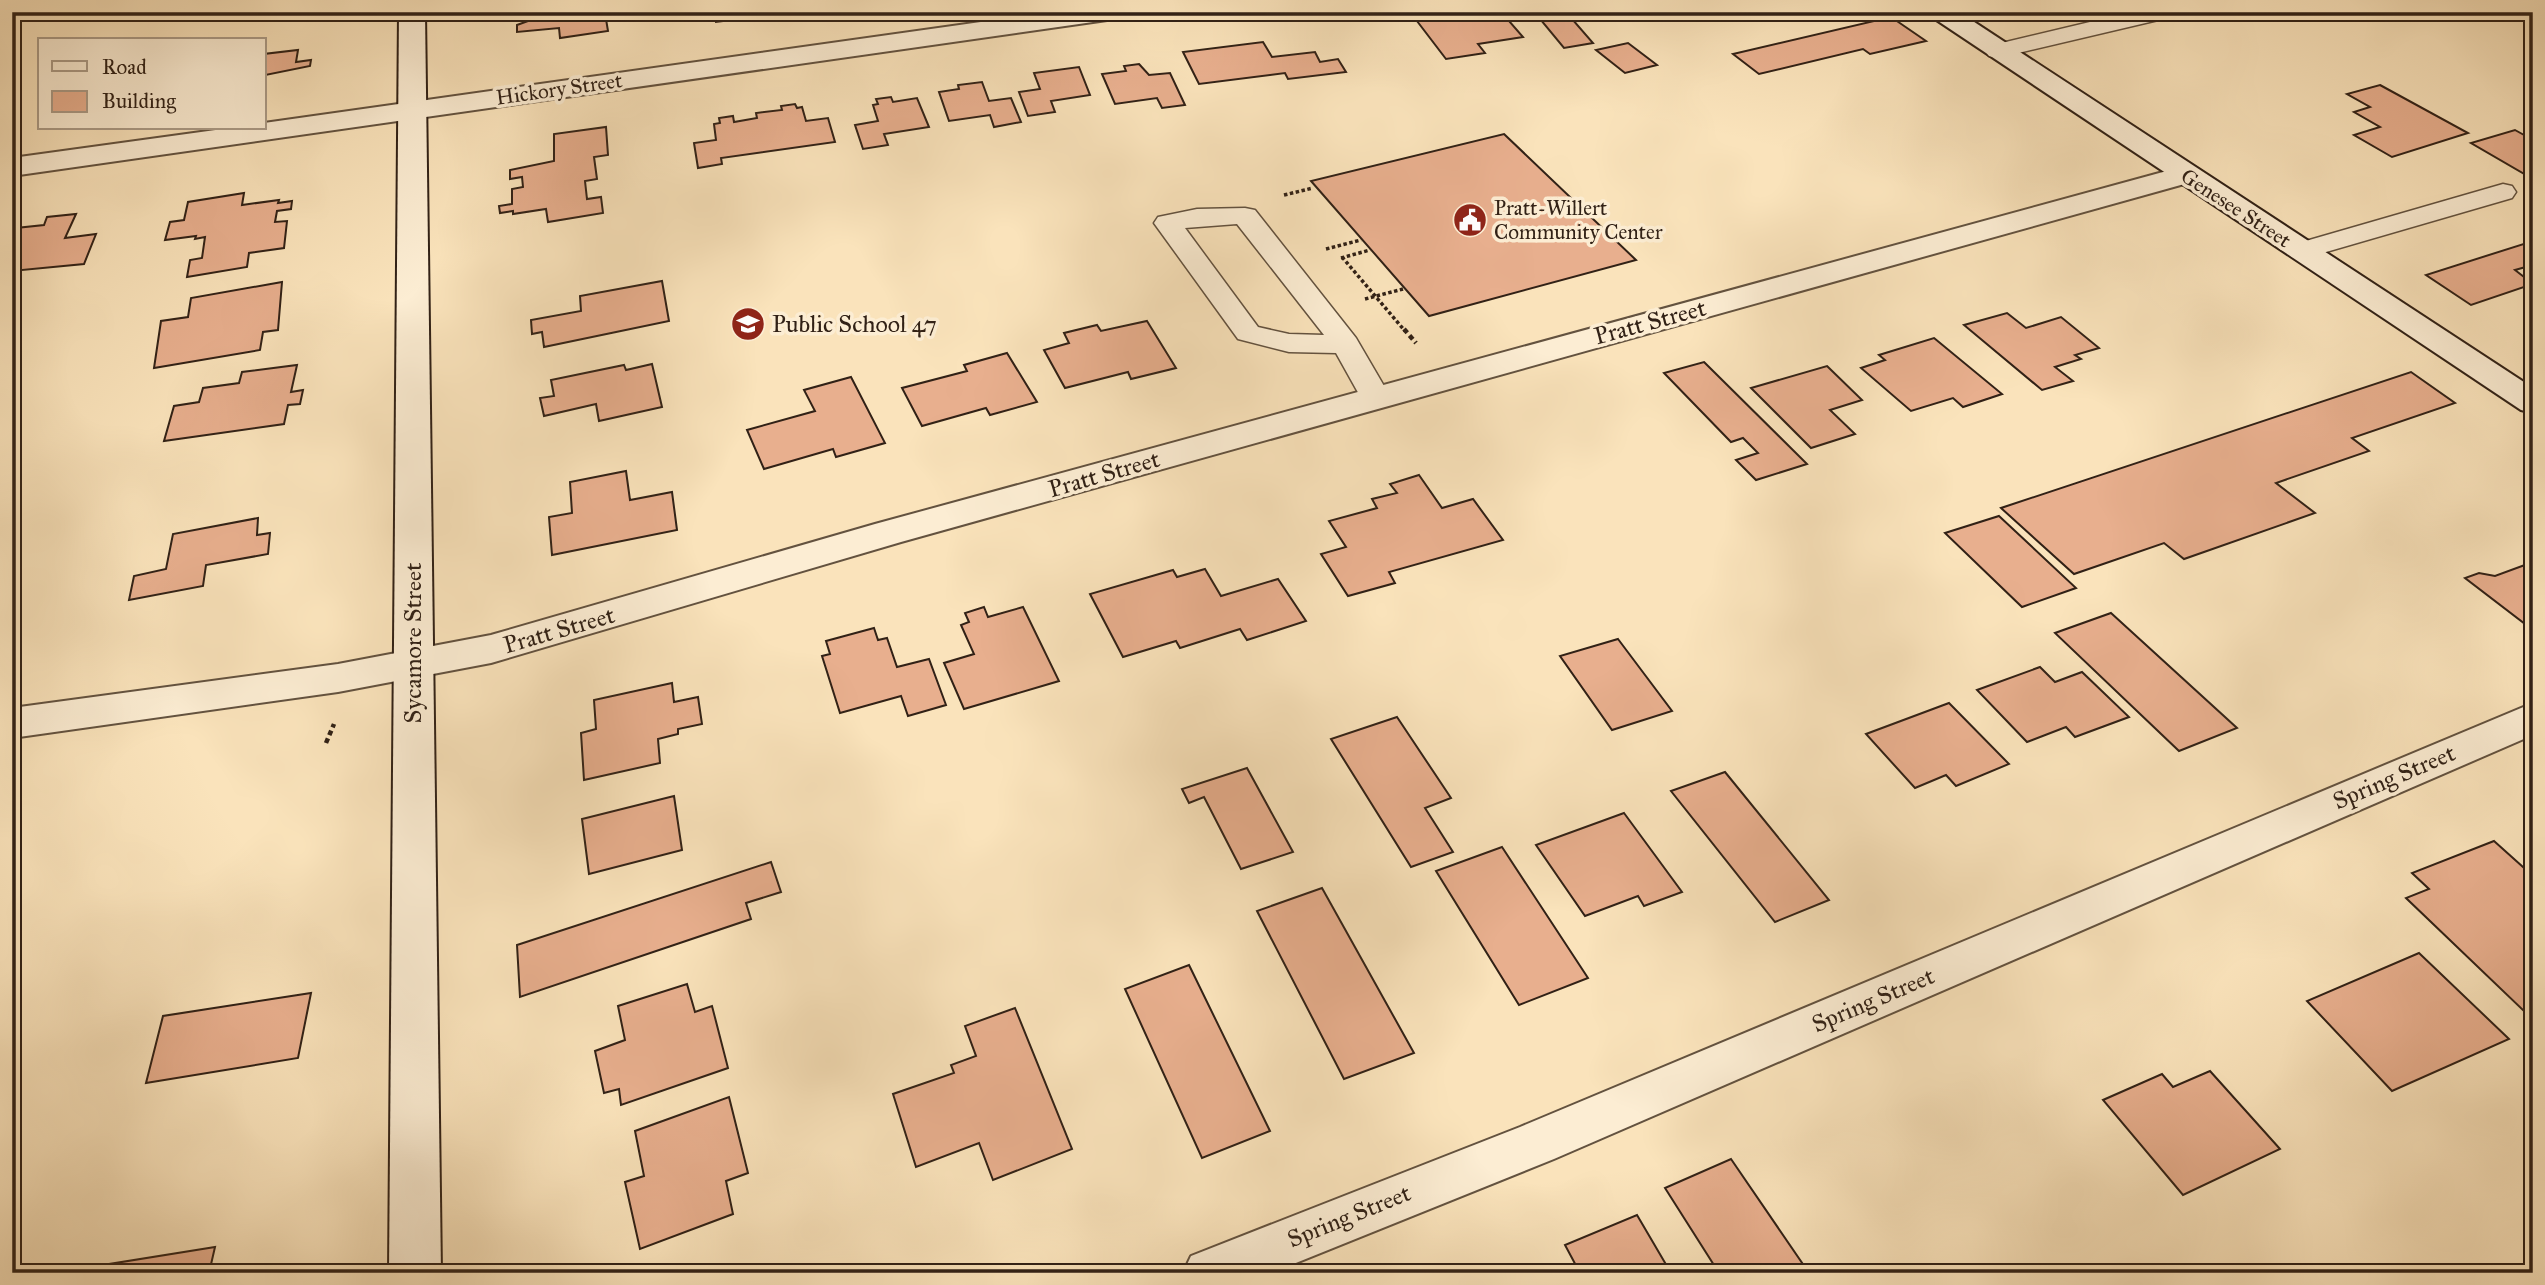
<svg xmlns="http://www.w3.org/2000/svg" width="2545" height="1285" font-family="'IM FELL Great Primer',serif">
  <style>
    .building { fill: #e8af8e; stroke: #312116; stroke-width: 2 }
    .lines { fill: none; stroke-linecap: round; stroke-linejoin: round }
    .lane-casing { stroke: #63523f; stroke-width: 3 }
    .street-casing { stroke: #63523f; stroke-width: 4 }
    .secondary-casing { stroke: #312116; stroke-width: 4 }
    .path-far1 { stroke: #312116; stroke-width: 3.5; stroke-dasharray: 3.5 2.5; stroke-linecap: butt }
    .path { stroke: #312116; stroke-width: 4.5; stroke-dasharray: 5 3.5; stroke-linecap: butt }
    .lane { fill: #fcedd3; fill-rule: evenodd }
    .street { fill: #fcedd3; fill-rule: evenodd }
    .secondary { fill: #fcedd3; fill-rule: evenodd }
    .labels { text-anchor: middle; stroke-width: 7; stroke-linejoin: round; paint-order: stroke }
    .far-street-label { font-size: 21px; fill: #312116; stroke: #fcedd3 }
    .far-poi-label { font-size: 21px; fill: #312116; stroke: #fcedd3; text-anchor: start }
    .street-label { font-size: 24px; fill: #312116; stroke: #fcedd3 }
    .poi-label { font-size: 24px; fill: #312116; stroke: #fcedd3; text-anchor: start }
  </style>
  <rect width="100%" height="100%" fill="#fae3bb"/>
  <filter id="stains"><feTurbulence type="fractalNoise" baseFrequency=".00286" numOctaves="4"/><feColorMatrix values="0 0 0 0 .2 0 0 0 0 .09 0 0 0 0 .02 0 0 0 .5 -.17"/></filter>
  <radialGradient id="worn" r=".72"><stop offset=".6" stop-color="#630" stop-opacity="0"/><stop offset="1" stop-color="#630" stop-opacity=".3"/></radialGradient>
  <g class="building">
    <polygon points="517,12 593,12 594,20 606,19 608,31 560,38 559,28 517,32 517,25 528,21 528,15 517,17"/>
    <polygon points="708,12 773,12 748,16 747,12 730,15 732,20 716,22 715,17 709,18"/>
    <polygon points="1474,12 1477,17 1503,14 1523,37 1478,44 1485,53 1446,59 1417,21"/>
    <polygon points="1526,12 1566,12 1593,43 1564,48 1541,20 1533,21"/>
    <polygon points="1891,17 1926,41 1870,54 1863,49 1759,74 1733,54"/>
    <polygon points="1263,42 1272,57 1315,52 1320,62 1338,59 1346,72 1288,79 1285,73 1199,84 1183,52"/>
    <polygon points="1628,43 1657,65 1625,73 1596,50"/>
    <polygon points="298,50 296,62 311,60 310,66 265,75 264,81 264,54"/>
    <polygon points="1139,64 1149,75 1170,73 1185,105 1162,108 1157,98 1115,104 1102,74 1126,71 1124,66"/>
    <polygon points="1079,67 1090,95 1051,101 1055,112 1028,116 1019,92 1040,89 1034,73"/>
    <polygon points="982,82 989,101 1011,98 1021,122 994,127 990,115 949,121 939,92 959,89 958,85"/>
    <polygon points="2380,85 2468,133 2392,157 2354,135 2380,127 2354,112 2370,107 2347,94"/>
    <polygon points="891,97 893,102 917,98 929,127 884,134 888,145 863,149 855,125 878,121 873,105 878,104 876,99"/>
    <polygon points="795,104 797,108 802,107 806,121 828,118 835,142 721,158 722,164 698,168 694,143 716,140 714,124 720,123 719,118 733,116 734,122 757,118 756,113 782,110 781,106"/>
    <polygon points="606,127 608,155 594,157 597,179 585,181 587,199 601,197 603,213 548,222 546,209 513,214 513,211 500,213 499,206 512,204 512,189 523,187 522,177 510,179 510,170 554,161 554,134"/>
    <polygon points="2515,130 2533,140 2533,179 2471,143"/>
    <polygon points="1504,134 1636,260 1429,316 1311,181"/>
    <polygon points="244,193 242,205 279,200 278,203 292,201 291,209 277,211 275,222 287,221 284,248 249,253 247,267 187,277 190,260 202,258 205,237 195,239 196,236 165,240 170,222 184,220 188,202"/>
    <polygon points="76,214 65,238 96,234 84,264 12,271 12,235 16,228 44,225 47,217"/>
    <polygon points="2533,241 2533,265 2515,270 2533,284 2471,305 2426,275"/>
    <polygon points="662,281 669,321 544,347 542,332 532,334 531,320 581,311 580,296"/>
    <polygon points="282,282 278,330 263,332 260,350 154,368 161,321 188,317 191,298"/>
    <polygon points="2007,313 2026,328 2061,317 2099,348 2075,355 2081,359 2055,367 2073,381 2042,390 1964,325"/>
    <polygon points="1147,321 1176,368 1131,379 1128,372 1065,388 1044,350 1069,343 1064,333 1097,325 1101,331"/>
    <polygon points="1934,338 2002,394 1963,407 1953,398 1911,411 1861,368 1885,360 1879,355"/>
    <polygon points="1007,353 1037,402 990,415 986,408 922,426 902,388 967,371 964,365"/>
    <polygon points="1704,362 1807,464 1756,480 1736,460 1758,453 1743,438 1731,442 1664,373"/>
    <polygon points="652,364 662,407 599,421 596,404 544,416 540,398 554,396 551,380 624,365 626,370"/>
    <polygon points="297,365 291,392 303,390 300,404 288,405 284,424 164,441 174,406 199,402 203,388 239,383 242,372"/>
    <polygon points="1827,366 1862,400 1830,410 1855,434 1811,448 1751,388"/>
    <polygon points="2411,372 2455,403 2352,438 2369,451 2276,483 2315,513 2184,559 2164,543 2074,574 2001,508"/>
    <polygon points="851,377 885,443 836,457 833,449 764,469 747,430 815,411 804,390"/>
    <polygon points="626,471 630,500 672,492 677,530 552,555 549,517 572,513 570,482"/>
    <polygon points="1419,475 1442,508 1473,499 1503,540 1389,572 1395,583 1348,596 1321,554 1346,547 1329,521 1377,508 1372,499 1397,493 1390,484"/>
    <polygon points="1999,516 2076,588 2022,607 1945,533"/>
    <polygon points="258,518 257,535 270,533 268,554 206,565 203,586 129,600 134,576 166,569 173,534"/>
    <polygon points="2533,562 2533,625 2529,627 2465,578 2479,573 2495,576"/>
    <polygon points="1205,569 1221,596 1278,579 1306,621 1247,640 1240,629 1180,648 1176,641 1123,657 1090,594 1173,570 1177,577"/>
    <polygon points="984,607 988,617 1023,607 1059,681 964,709 944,663 974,654 961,625 969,622 965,613"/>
    <polygon points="2111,613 2237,728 2179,751 2055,633"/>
    <polygon points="874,628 878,640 887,638 897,667 929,659 946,705 908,716 901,696 840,713 822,656 830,654 826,641"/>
    <polygon points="1618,639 1672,711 1612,730 1560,656"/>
    <polygon points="2040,667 2055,682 2082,672 2129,717 2075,737 2066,727 2027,742 1977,690"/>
    <polygon points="672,683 674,702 698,697 702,724 678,729 678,734 658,739 660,763 584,780 581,733 596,729 594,700"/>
    <polygon points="1949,703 2009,764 1956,786 1946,775 1915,788 1866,734"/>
    <polygon points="1397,717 1451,798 1425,808 1453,852 1411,867 1331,739"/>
    <polygon points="1247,768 1293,852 1241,869 1204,797 1189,803 1182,789"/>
    <polygon points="1725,772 1829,900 1775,922 1671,791"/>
    <polygon points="674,796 682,850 589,874 582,819"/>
    <polygon points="1624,813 1682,892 1644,906 1638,896 1585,916 1536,845"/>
    <polygon points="2494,841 2533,876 2533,1011 2526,1013 2406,898 2429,889 2412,873"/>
    <polygon points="1502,847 1588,978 1519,1005 1436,871"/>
    <polygon points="771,862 781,892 746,903 751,919 520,997 517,945"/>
    <polygon points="1322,888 1414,1053 1344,1079 1257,911"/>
    <polygon points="2419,953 2509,1039 2392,1091 2307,1001"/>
    <polygon points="1189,965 1270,1131 1202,1158 1125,989"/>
    <polygon points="687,984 695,1012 712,1006 728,1068 621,1105 619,1089 604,1093 595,1051 625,1040 618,1006"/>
    <polygon points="311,993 298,1058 146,1083 163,1016"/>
    <polygon points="1015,1008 1072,1149 993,1180 979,1143 916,1167 893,1094 954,1073 951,1065 976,1056 965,1026"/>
    <polygon points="2210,1071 2280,1149 2183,1195 2103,1100 2162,1074 2173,1087"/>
    <polygon points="729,1097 748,1173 726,1181 733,1214 640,1249 625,1182 644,1176 635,1131"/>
    <polygon points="1731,1159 1809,1273 1719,1273 1665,1188"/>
    <polygon points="1637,1215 1671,1273 1580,1273 1565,1245"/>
    <polygon points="215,1247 209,1273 95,1273 97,1266"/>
  </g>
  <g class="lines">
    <g class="lane-casing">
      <g id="lane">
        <polygon points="2132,12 2174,12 2171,17 1997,58 1989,56 1985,51 1989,46"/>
        <polygon points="2503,184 2512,186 2516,192 2512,198 2302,259 2292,257 2288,251 2292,245"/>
        <path d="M1245,208l10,2 101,128 35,60 -4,7 -11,2 -11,-2 -29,-52 -47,-1 -51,-13 -84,-116 4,-6 39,-8zM1237,224l87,111 -35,-1 -31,-7 -73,-99z"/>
      </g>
    </g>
    <g class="street-casing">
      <g id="street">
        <polygon points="1051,12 1119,12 1116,17 1107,20 12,176 12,158 230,128 264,128 264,123"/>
        <polygon points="2185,166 2195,169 2199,175 2195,181 901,542 491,663 338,692 12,738 12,708 338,664 491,635 875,524"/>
        <polygon points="2533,703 2533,735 1554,1159 1271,1273 1183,1273 1191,1256 1520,1127"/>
      </g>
    </g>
    <g class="secondary-casing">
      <g id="secondary">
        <polygon points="399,12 425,12 441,1273 389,1273"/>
        <polygon points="1929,12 1959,12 2533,388 2533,413 2521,410 1932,17"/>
      </g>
    </g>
    <g class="path-far1">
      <polyline points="2512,12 2533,23"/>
      <polyline points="1284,195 1313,188"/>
      <polyline points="1326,249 1361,240"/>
      <polyline points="1342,257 1405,331"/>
      <polyline points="1341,258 1370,250"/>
      <polyline points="1365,299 1403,289"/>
    </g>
    <g class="path">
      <polyline points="1404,329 1416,343"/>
      <polyline points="326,743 334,724"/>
    </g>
    <use href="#lane" class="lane"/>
    <use href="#street" class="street"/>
    <use href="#secondary" class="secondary"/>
  </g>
  <defs>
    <g id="civic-disc" transform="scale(1.75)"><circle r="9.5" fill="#8f2418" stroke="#fcedd3"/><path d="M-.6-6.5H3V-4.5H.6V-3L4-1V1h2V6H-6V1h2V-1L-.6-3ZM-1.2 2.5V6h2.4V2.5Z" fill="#fff"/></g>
    <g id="school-disc" transform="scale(1.75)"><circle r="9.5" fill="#8f2418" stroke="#fcedd3"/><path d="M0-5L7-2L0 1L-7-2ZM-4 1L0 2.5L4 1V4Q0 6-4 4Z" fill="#fff"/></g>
  </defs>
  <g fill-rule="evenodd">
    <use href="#civic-disc" x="1470" y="220"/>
    <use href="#school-disc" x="748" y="324"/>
  </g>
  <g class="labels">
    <g class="far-street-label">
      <text transform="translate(559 89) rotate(-8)" y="7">Hickory Street</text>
      <text transform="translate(2236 208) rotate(33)" y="7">Genesee Street</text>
    </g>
    <g class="far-poi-label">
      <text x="1494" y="215">Pratt-Willert<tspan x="1494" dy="24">Community Center</tspan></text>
    </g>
    <g class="street-label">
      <text transform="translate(1650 322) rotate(-15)" y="8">Pratt Street</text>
      <text transform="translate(1104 474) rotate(-16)" y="8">Pratt Street</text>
      <text transform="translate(559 630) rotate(-16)" y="8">Pratt Street</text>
      <text transform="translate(413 643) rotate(-90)" y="8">Sycamore Street</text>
      <text transform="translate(2394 777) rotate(-23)" y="8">Spring Street</text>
      <text transform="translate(1873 1000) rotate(-23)" y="8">Spring Street</text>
      <text transform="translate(1349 1216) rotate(-22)" y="8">Spring Street</text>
    </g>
    <g class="poi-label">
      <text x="772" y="332">Public School 47</text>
    </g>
  </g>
  <rect width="2545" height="1285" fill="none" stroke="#fae3bb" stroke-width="42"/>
  <rect x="14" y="14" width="2517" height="1257" fill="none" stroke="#312116" stroke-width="3.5"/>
  <rect x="21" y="21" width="2503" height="1243" fill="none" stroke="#312116" stroke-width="2"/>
  <rect x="38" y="38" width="228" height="91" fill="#fcedd3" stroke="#ab9b87" stroke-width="2"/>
  <rect x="52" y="61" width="35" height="10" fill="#fcedd3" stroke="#ab9b87" stroke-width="2"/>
  <text x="102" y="74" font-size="21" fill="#312116">Road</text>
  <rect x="52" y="91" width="35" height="21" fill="#e8af8e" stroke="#ab9b87" stroke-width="2"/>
  <text x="102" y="108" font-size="21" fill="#312116">Building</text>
  <rect width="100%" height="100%" filter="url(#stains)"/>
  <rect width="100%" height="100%" fill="url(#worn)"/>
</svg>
